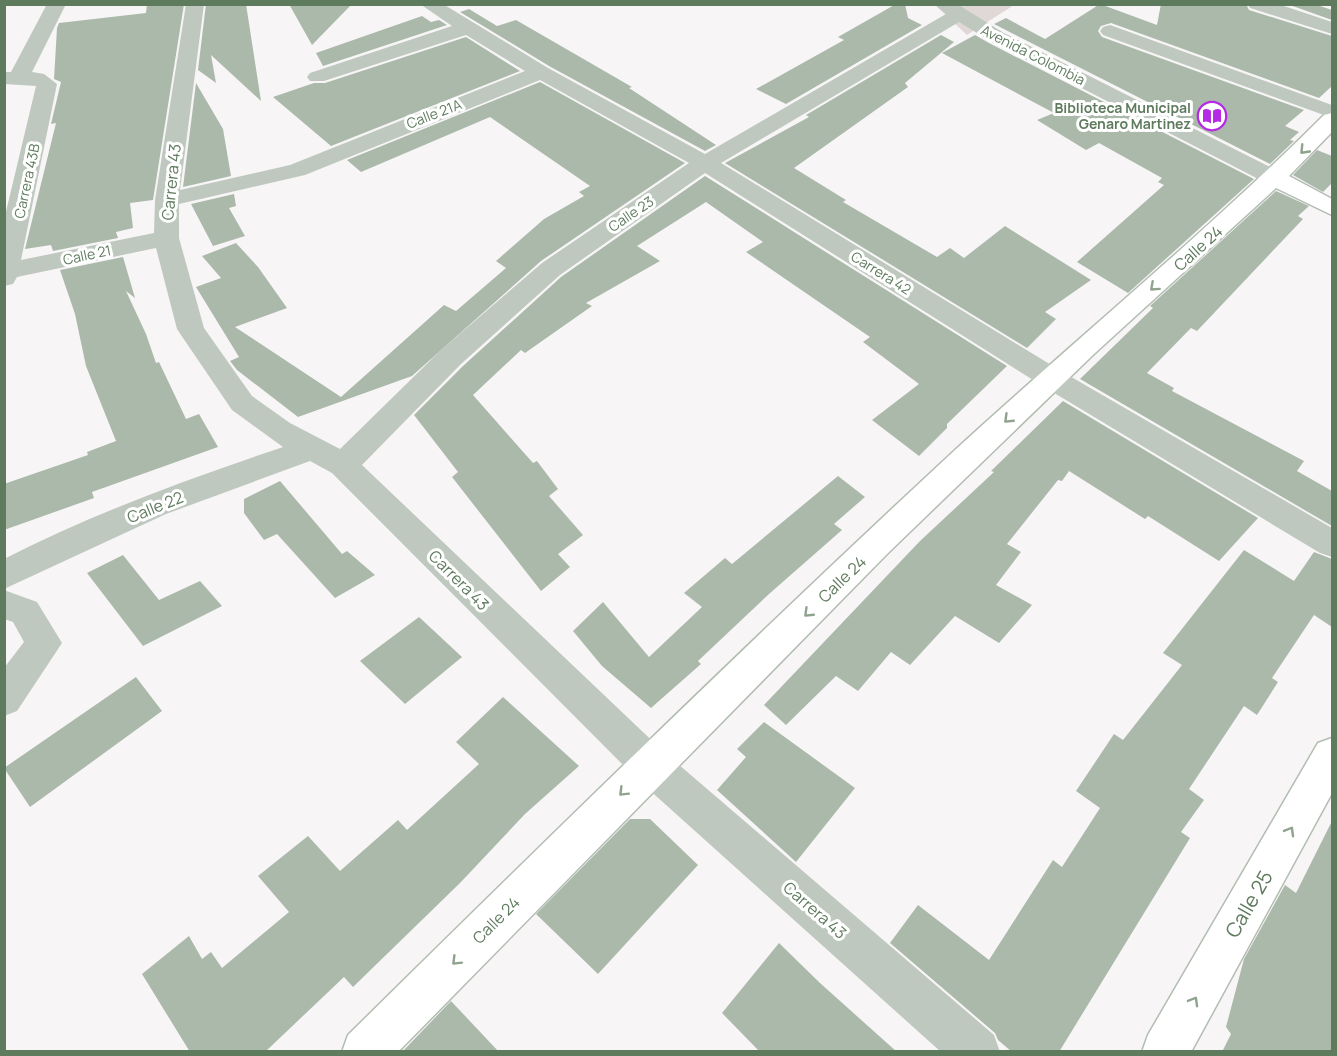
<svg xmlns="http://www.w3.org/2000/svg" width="1337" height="1056" font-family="Manrope,sans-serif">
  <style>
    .green { fill: #e0d8d6 }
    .building { fill: #abb9aa }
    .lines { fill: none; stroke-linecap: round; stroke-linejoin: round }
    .secondary-casing { stroke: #b2bdb1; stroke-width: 3 }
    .street { fill: #bfc8bf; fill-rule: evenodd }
    .secondary { fill: #fff; fill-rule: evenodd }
    .oneway { stroke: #8fa38e }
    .labels { text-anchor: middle; stroke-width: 6; stroke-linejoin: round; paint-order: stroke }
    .far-street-label { font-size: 14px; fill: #5f7b5e; stroke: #fff }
    .far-poi-label { font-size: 14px; font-weight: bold; fill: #5f7b5e; stroke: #fff; text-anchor: end }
    .street-label { font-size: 16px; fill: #5f7b5e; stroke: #fff }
    .near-street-label { font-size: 20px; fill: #5f7b5e; stroke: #fff }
  </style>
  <rect width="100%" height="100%" fill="#f8f5f7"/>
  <polygon class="green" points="935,5 1014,5 967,35"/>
  <g class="building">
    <polygon points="147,4 184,4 153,200 130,203 133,228 116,232 118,238 53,251 51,245 25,249 56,123 51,124 61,82 54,79 57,28 59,23 146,13"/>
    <polygon points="206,4 246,4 261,101 211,55 216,83 198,70"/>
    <polygon points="289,4 352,4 312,45"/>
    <polygon points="896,4 905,4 908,18 922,25 786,104 756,89 844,40 838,37"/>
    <polygon points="1100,4 1157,25 1161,4 1246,4 1249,10 1332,36 1332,86 1319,98 1111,23 1101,26 1098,31 1102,37 1304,110 1285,126 1299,132 1290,140 1294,141 1270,164 994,24 1006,18 1045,39"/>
    <polygon points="1287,4 1314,4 1332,10 1332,20"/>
    <polygon points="469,9 497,26 516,20 632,87 629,88 716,145 705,151 549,66 460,12"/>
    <polygon points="422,16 431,22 439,20 447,25 323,66 316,53"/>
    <polygon points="941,35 954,42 905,83 908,87 794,168 846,200 843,202 937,257 950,248 964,258 1005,226 1091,280 1045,312 1056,319 1027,348 725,163 809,117 806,115"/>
    <polygon points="975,35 989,43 1254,179 1128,293 1077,262 1164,185 1158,182 1162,178 1099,143 1086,150 1037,120 1054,113 942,53"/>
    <polygon points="466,37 520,71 331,146 273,97 314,83 325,83"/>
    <polygon points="540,82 685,163 541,261 412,376 298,417 237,370 230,361 239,357 196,287 221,278 202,256 236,243 258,267 287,308 235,327 341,397 444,305 456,311 506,268 496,261 544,219 584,196 579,192 590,186 490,117 361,172 347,160"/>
    <polygon points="196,83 223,129 231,176 183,187"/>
    <polygon points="1317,150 1332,156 1332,183 1323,192 1293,175"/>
    <polygon points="705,176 1007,366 947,424 947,428 919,456 872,420 919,384 863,342 870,337 746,252 763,242 706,202 637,246 660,261 586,303 592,306 525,353 521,350 473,395 533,463 537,461 558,489 549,496 583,535 558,554 570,567 541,591 452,477 458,472 414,415 463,366 561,277"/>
    <polygon points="1276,191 1309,206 1298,216 1303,219 1197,331 1191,328 1147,373 1174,388 1172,391 1304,461 1297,471 1332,491 1332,526 1080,379 1153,308 1150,306"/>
    <polygon points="234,194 236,206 229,208 245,236 213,246 191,204"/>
    <polygon points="123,257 135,298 126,291 146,334 156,363 159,362 186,419 199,414 218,447 92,492 94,498 4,530 4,484 88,455 87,452 116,441 86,366 75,314 60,270"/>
    <polygon points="1063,401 1258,518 1219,561 1148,516 1145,519 1069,471 1062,481 1058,480 1007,544 1021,552 996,585 1032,605 999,643 955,616 910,665 891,652 858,691 836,676 786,725 764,705 920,541 994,472 991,471"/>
    <polygon points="838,476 865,497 834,524 842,530 769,594 698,661 701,664 651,708 602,666 573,631 603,602 649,657 702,607 684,593 725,558 732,564"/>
    <polygon points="280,481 342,554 347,551 375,575 335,598 277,534 264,540 244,513 244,499"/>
    <polygon points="1244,550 1294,581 1314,552 1332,559 1332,627 1314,615 1272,678 1278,682 1257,715 1244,706 1189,789 1204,800 1181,832 1190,838 1059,1052 1012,1052 998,1040 995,1033 890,943 918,905 989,960 1053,860 1062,867 1100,808 1076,791 1114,734 1123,740 1182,665 1163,653"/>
    <polygon points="123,555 159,600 200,581 222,606 143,646 87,573"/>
    <polygon points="419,617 462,657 405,704 360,661"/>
    <polygon points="136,677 162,711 30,807 4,768"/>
    <polygon points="503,697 579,766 525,814 460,883 353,987 344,977 265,1052 190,1052 142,974 189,936 202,959 211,952 222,968 289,912 258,876 308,836 340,871 398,820 407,830 479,764 456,742"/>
    <polygon points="764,722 855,788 796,862 717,790 746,757 737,749"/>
    <polygon points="630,819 650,819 698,865 598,974 536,914"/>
    <polygon points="1332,821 1332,1052 1222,1052 1231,1034 1226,1027 1244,959 1285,885 1296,893"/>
    <polygon points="779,943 820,983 897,1052 760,1052 722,1013"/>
    <polygon points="451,1001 499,1052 402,1052"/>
  </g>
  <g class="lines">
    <g class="secondary-casing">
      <g id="secondary">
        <path d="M1332,113v19l-43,44 43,23v16l-56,-27 -182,166 -207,200 -489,498h-56l6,-17c200,-197 401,-394 607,-585 122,-112 251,-217 369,-335z"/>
        <polygon points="1332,738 1332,793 1191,1052 1142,1052 1148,1035 1318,743"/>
      </g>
    </g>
    <g class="street">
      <path d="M47,4h19l-34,68 12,2 13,10 -36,176 133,-27 1,-33 31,-196h18l-24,186 110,-25 235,-94 -59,-36 -142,46h-14l-3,-4 3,-4 142,-47 -32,-22h23l105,64 157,86 241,-140 -12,-10h23l47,29 280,141 4,5 -4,5h-16l-278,-143 -31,-19 -238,141 340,208 271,157v29l-12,-4 -279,-168 -336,-212 -145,102 -99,89 -99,101 302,287 330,283 6,17h-59l-305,-274 -304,-305 -22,-12 -144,53 -162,75v-30c90,-46 184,-80 279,-112l-51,-37 -51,-75 -4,-6 -21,-81 -139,29 -4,7 -9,2v-66l32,-134 -32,-2v-12h7zM540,80l149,83 -147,100 -101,87 -101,99 -50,-26 -38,-27 -48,-68 -25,-90v-34l126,-29z"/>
      <polygon points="1248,4 1278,4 1332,22 1332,34 1250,8"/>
      <polygon points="1110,25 1332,105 1332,118 1103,35 1100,31 1103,27"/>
      <polygon points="4,590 37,602 62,643 17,711 4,716 4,668 24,642 13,622 4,619"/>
    </g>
    <use href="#secondary" class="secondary"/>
  </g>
  <defs><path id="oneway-chevron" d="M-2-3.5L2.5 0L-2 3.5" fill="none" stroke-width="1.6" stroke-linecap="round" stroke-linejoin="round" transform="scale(1.5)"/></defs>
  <g class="oneway">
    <use href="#oneway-chevron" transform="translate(1304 150) rotate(134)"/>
    <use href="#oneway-chevron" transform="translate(1154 287) rotate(138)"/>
    <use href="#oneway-chevron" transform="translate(1008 419) rotate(136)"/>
    <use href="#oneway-chevron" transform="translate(808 613) rotate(136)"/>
    <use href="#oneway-chevron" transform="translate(623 792) rotate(135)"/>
    <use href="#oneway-chevron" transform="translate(1290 831) rotate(-60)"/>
    <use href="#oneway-chevron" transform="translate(456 961) rotate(135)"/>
    <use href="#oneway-chevron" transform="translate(1194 1001) rotate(-60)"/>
  </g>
  <defs>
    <g id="library-ring" transform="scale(1.5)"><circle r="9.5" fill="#fff" stroke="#b629e5" stroke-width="1.5"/><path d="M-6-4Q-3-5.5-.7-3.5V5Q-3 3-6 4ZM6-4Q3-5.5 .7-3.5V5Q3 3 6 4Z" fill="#b629e5"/></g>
  </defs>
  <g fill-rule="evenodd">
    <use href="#library-ring" x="1212" y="116"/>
  </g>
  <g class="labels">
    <g class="far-street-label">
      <text transform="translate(1033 55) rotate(27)" y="5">Avenida Colombia</text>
      <text transform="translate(434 114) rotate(-21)" y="5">Calle 21A</text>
      <text transform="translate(27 181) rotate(-78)" y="5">Carrera 43B</text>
      <text transform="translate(631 214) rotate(-34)" y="5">Calle 23</text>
      <text transform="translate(87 255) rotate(-12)" y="5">Calle 21</text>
      <text transform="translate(881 273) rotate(32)" y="5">Carrera 42</text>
    </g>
    <g class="far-poi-label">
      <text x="1191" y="113">Biblioteca Municipal<tspan x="1191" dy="16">Genaro Martinez</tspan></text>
    </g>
    <g class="street-label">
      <text transform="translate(171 182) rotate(-84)" y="6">Carrera 43</text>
      <text transform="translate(1198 248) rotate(-42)" y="6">Calle 24</text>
      <text transform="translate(155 507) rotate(-22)" y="6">Calle 22</text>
      <text transform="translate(842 579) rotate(-44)" y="6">Calle 24</text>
      <text transform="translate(459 580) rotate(45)" y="6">Carrera 43</text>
      <text transform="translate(815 910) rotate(41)" y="6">Carrera 43</text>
      <text transform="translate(496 920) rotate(-45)" y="6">Calle 24</text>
    </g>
    <g class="near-street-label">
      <text transform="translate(1249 904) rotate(-60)" y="7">Calle 25</text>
    </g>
  </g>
  <rect width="1337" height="1056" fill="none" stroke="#5f7b5e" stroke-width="12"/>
</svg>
